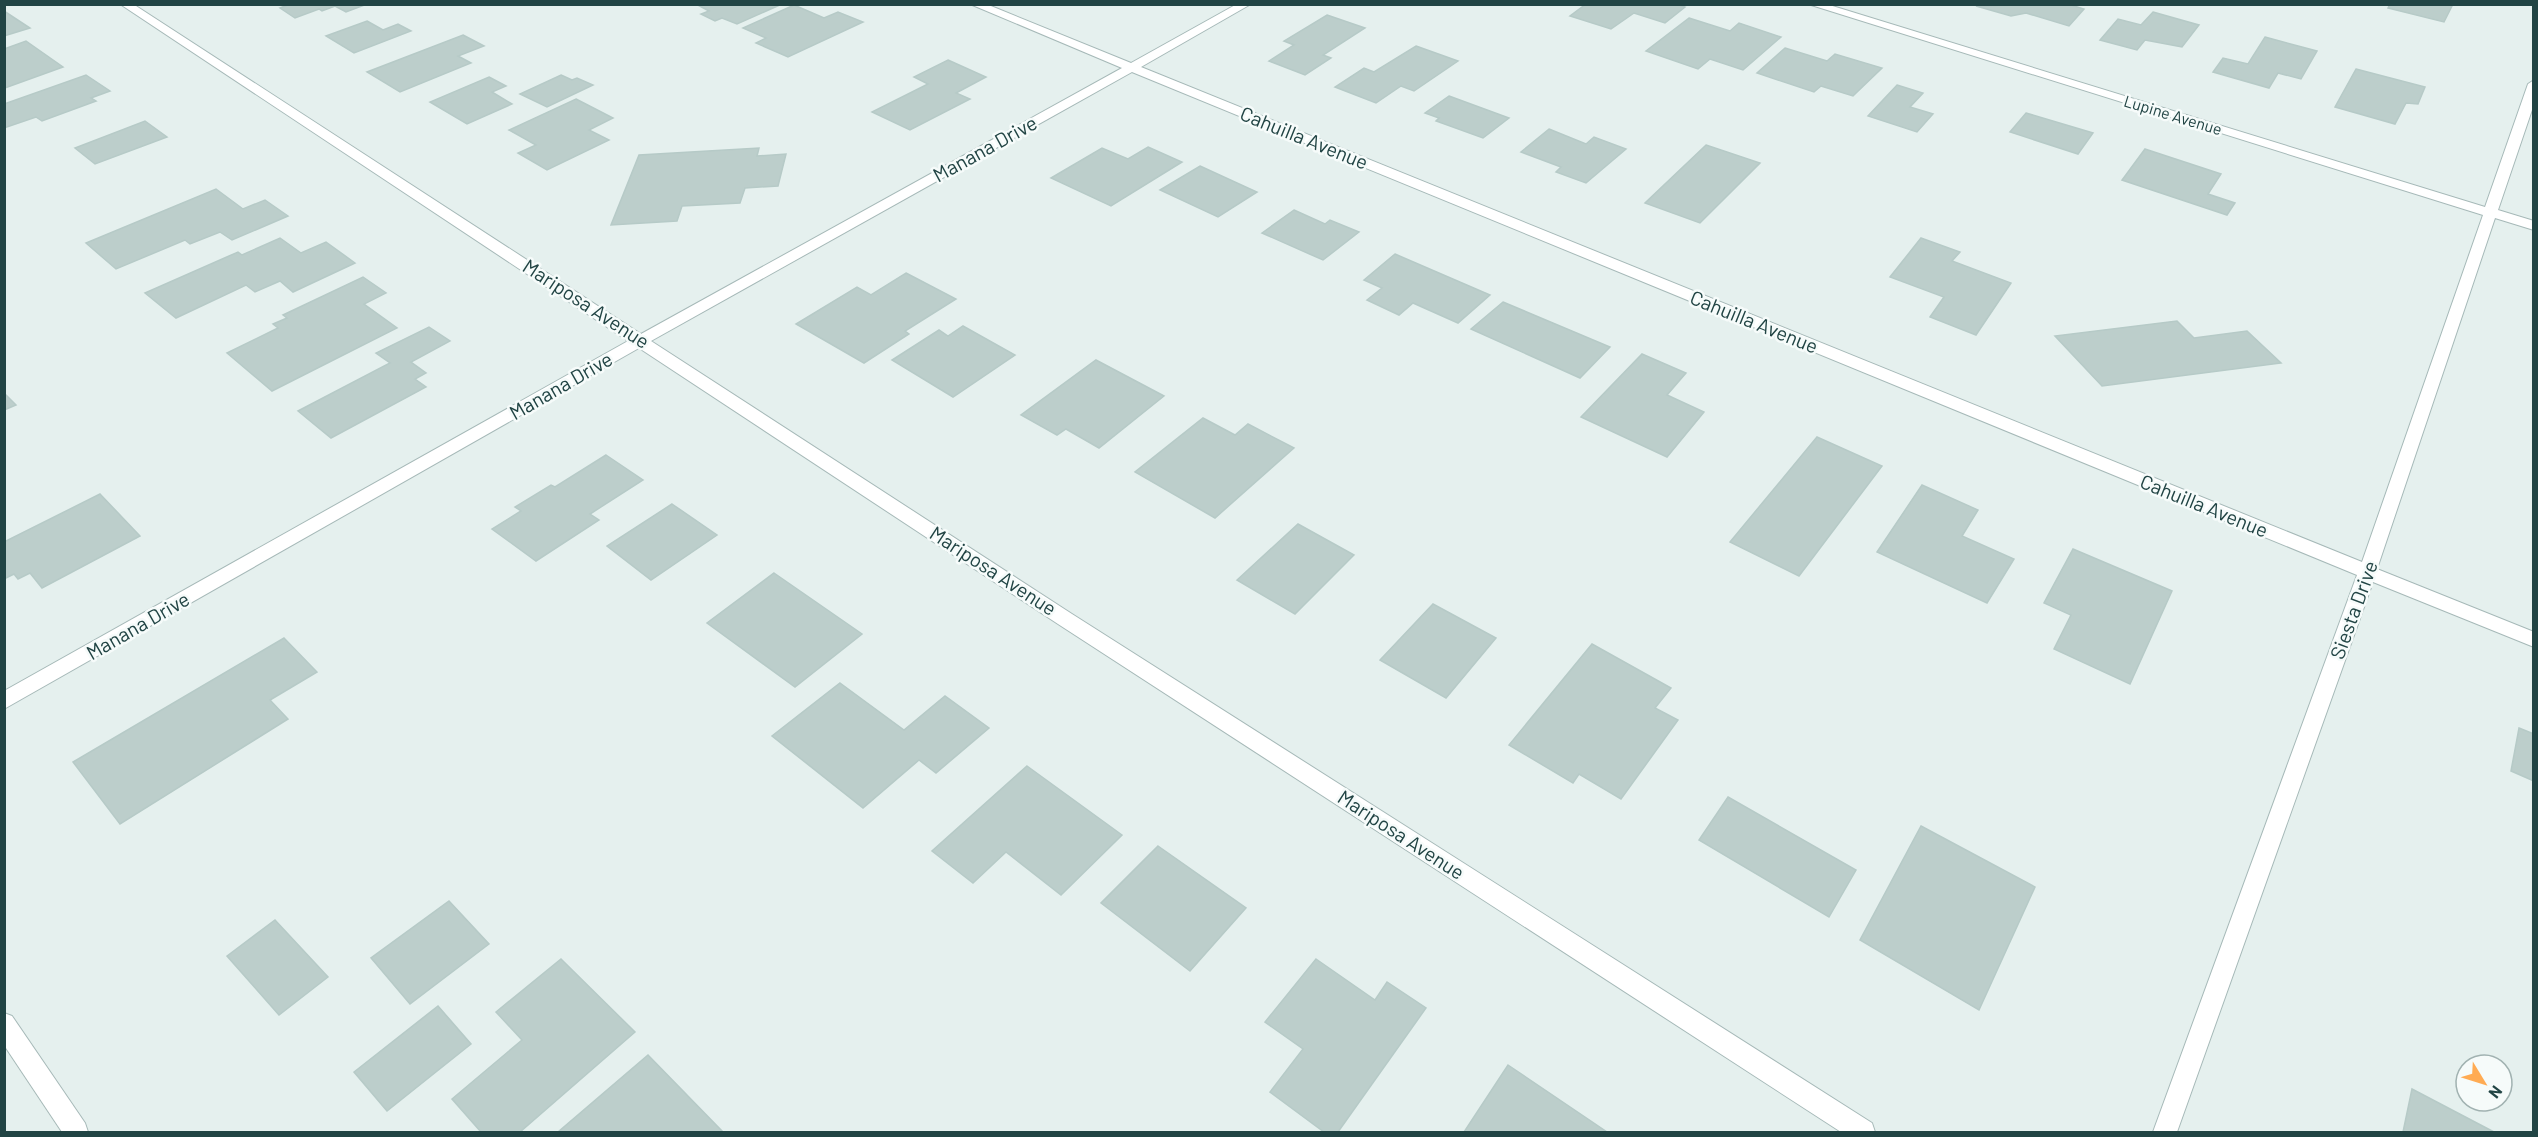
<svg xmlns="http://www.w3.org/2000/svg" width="2538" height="1137" font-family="Barlow,sans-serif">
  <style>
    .building { fill: #bccecb; stroke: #b6cac7; stroke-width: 1.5 }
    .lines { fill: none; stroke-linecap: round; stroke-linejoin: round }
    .street-casing { stroke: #a6b9b8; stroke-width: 2 }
    .street { fill: #fff; fill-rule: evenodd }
    .labels { text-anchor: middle; stroke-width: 5; stroke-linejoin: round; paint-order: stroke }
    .far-street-label { font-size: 16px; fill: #214444; stroke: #f6fbfa }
    .street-label { font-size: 20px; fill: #214444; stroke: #f6fbfa }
  </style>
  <rect width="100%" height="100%" fill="#e5f0ee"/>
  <g class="building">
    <polygon points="290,4 367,4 346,12 335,6 322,11 319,9 295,18 280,8"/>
    <polygon points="696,4 782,4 737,24 722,18 715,21 701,14 709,11"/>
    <polygon points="1586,4 1676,4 1685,7 1665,23 1634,13 1611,29 1570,16"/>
    <polygon points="2068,4 2084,9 2069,26 2026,13 2011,16 1976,6"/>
    <polygon points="2390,4 2453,4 2444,22 2388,8"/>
    <polygon points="794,5 824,18 838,12 863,22 788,57 756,43 766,38 743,28"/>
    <polygon points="4,11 30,28 4,36"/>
    <polygon points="2153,12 2199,25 2182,47 2145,40 2137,50 2100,40 2118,19 2141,25"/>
    <polygon points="1327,15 1365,28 1323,55 1331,58 1305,75 1269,61 1294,45 1284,41"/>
    <polygon points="1689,18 1730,31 1739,23 1781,37 1743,70 1710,59 1698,69 1646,51"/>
    <polygon points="367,21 383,30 398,24 411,31 354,53 326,36"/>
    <polygon points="463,35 484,46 458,56 471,63 400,92 367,72"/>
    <polygon points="2265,37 2317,51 2301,79 2278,73 2269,88 2213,72 2223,58 2248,64"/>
    <polygon points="26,41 63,67 5,88 4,49"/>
    <polygon points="1416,46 1458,61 1414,91 1401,86 1376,103 1335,87 1364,68 1374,72"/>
    <polygon points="1785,48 1827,61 1835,54 1882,68 1853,96 1821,86 1814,92 1757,73"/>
    <polygon points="948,60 986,77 956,93 970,99 910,130 872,112 928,84 914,77"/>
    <polygon points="2356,69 2425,87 2418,104 2406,103 2395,124 2335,107"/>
    <polygon points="86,75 110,91 91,98 96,101 42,121 36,117 4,128 4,104"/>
    <polygon points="561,75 572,80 577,78 593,85 547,107 520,94"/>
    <polygon points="489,77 506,86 492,92 512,104 467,124 430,102"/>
    <polygon points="1897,85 1923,93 1910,107 1933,114 1917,132 1868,116"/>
    <polygon points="1449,96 1509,118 1483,138 1436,121 1439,118 1425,113"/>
    <polygon points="576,99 613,118 589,130 609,140 547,170 518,153 536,145 509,130"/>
    <polygon points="2026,113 2093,133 2078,154 2010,132"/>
    <polygon points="145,121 167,137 95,164 75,148"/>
    <polygon points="1549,129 1586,144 1594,137 1626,149 1586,183 1556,172 1561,167 1521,152"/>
    <polygon points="1706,145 1760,163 1700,223 1645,203"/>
    <polygon points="1148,147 1182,162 1111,206 1051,178 1102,148 1128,159"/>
    <polygon points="759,148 757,156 786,154 778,186 745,188 740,203 682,206 677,221 611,225 639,155"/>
    <polygon points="2145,149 2221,174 2208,194 2235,203 2227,215 2122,180"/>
    <polygon points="1200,166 1257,192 1218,217 1160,190"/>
    <polygon points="216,189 243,209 265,200 288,216 232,240 220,232 190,244 185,240 116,269 86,243"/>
    <polygon points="1294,210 1325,224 1330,220 1359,232 1323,260 1262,233"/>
    <polygon points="280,238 301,253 326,242 355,263 293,292 280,281 255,292 246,285 176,318 145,293 238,252 242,255"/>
    <polygon points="1921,238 1960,252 1952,261 2011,283 1976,335 1930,317 1944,297 1890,277"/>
    <polygon points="1395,254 1490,295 1458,323 1413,303 1399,315 1367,300 1382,288 1364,280"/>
    <polygon points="906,273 956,299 905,331 909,334 864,363 796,324 857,287 871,295"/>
    <polygon points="363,277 386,293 364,304 397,328 272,391 227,353 278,328 273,324 287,318 283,315"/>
    <polygon points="1503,302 1610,347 1580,378 1471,329"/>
    <polygon points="2177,321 2194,338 2247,331 2281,363 2102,386 2055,336"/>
    <polygon points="963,326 1015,355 953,397 892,360 939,330 948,336"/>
    <polygon points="429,327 450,341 411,362 426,373 415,379 426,387 331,438 298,411 390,363 376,353"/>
    <polygon points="1642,354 1686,373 1667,395 1704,412 1667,457 1581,417"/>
    <polygon points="1096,360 1164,396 1099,448 1066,429 1057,435 1021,415"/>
    <polygon points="4,393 16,405 4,410"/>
    <polygon points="1203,418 1235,435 1248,424 1294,448 1215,518 1135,472"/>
    <polygon points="1817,437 1882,466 1799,576 1730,542"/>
    <polygon points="606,455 643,480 590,514 599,520 536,561 492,529 521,511 515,507 551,485 555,487"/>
    <polygon points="1922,485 1978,510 1962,536 2014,559 1987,603 1877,552"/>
    <polygon points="100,494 140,536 42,588 30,573 18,579 14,574 4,579 4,542"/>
    <polygon points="672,504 717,535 651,580 607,546"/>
    <polygon points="1298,524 1354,555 1295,614 1237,580"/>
    <polygon points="2073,549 2172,591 2130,684 2054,649 2071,615 2044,603"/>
    <polygon points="774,573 862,634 795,687 707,623"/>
    <polygon points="1433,604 1496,638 1446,698 1380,660"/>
    <polygon points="284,638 317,672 270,700 288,719 120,824 73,762"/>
    <polygon points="1592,644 1671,688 1655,708 1678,720 1621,799 1579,774 1573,783 1509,745"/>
    <polygon points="840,683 904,730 945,696 989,728 936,773 919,760 863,808 772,736"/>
    <polygon points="2519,728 2534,734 2534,781 2511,771"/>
    <polygon points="1027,766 1122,835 1061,895 1006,852 973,883 932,851"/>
    <polygon points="1728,797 1856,870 1829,917 1699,840"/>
    <polygon points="1921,826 2035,887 1979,1010 1860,940"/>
    <polygon points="1158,846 1246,908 1190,971 1101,903"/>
    <polygon points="449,901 489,944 410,1004 371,958"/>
    <polygon points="275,920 328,977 279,1015 227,956"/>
    <polygon points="561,959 635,1032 520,1132 481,1132 452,1099 522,1040 496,1012"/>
    <polygon points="1316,959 1375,1000 1387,982 1426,1008 1338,1132 1324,1132 1270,1092 1303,1049 1265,1022"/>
    <polygon points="438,1006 471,1044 387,1111 354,1072"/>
    <polygon points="648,1055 723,1132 558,1132"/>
    <polygon points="1508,1065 1607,1132 1464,1132"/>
    <polygon points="2412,1089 2494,1132 2403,1132"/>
  </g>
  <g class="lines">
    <g class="street-casing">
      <g id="street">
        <polygon points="120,4 133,4 641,334 1122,68 970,4 986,4 1131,63 1237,4 1251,4 1141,67 2362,562 2483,215 1808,4 1826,4 2485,207 2528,84 2534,80 2534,104 2498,210 2534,221 2534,230 2495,218 2377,569 2534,632 2534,647 2373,582 2177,1132 2153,1132 2357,575 1132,72 651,341 1072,614 1872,1123 1875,1132 1841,1132 1058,624 639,348 4,709 4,691 628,341"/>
        <polygon points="4,1013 12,1016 85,1123 88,1132 62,1132 4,1045"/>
      </g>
    </g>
    <use href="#street" class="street"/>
  </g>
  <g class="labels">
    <g class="far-street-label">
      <text transform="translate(2173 115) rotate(17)" y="6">Lupine Avenue</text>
    </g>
    <g class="street-label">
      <text transform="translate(1304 138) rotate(22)" y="7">Cahuilla Avenue</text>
      <text transform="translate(985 149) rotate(-29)" y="7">Manana Drive</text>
      <text transform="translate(586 304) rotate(33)" y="7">Mariposa Avenue</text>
      <text transform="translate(1754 322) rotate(22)" y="7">Cahuilla Avenue</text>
      <text transform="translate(561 386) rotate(-30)" y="7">Manana Drive</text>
      <text transform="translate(2204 506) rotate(22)" y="7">Cahuilla Avenue</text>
      <text transform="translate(993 571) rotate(33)" y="7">Mariposa Avenue</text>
      <text transform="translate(2354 610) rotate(-70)" y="7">Siesta Drive</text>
      <text transform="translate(138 626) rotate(-30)" y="7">Manana Drive</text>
      <text transform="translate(1401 835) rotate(33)" y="7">Mariposa Avenue</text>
    </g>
  </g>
  <rect width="2538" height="1137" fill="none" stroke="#214444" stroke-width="12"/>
  <g transform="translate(2484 1083) rotate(128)"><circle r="28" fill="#f6fbfa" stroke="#a1b2b1" stroke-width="1.5"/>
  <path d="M0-4.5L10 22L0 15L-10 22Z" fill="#ffab53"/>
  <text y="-9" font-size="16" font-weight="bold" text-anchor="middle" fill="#214444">N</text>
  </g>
</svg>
